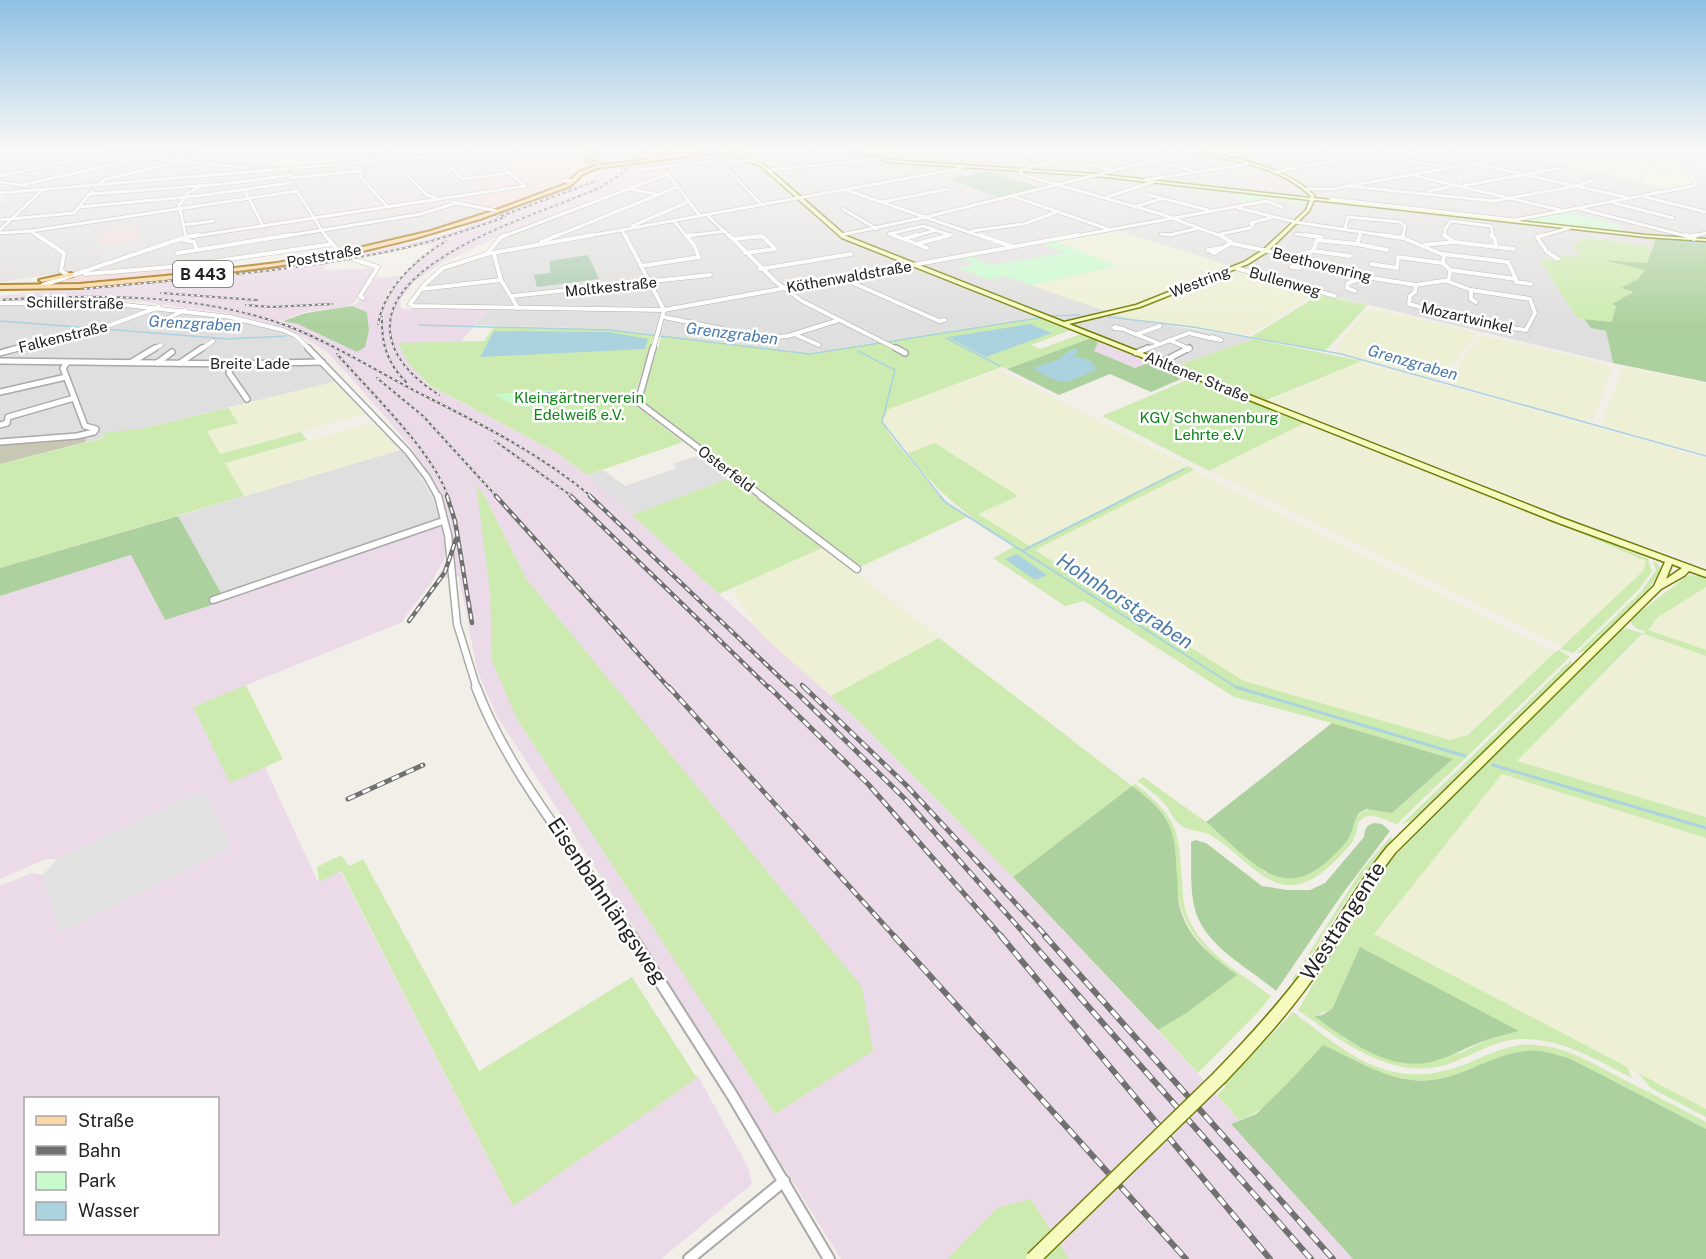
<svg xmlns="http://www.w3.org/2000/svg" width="1706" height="1259" font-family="'Public Sans',sans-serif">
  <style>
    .residential { fill: #e0dfdf; fill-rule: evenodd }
    .commercial { fill: #f2dad9 }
    .industrial { fill: #ebdbe8; fill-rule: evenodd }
    .education { fill: #ffffe5 }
    .construction { fill: #c7c7b4 }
    .farmland { fill: #eef0d5 }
    .grass { fill: #cdebb0; fill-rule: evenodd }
    .forest { fill: #add19e }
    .cemetery { fill: #aacbaf }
    .park { fill: #c8facc }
    .parking { fill: #e2e2e2 }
    .water { fill: #aad3df }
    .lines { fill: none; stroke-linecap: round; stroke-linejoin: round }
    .stream-far2 { stroke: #aad3df; stroke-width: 1.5 }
    .stream-far1 { stroke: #aad3df; stroke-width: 2 }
    .stream { stroke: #aad3df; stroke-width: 3 }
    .street-far5-casing { stroke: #a9a9a9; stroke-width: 4.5 }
    .street-far4-casing { stroke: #a9a9a9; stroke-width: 5 }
    .street-far3-casing { stroke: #a9a9a9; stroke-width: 8 }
    .street-far2-casing { stroke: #a9a9a9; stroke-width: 9 }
    .street-far1-casing { stroke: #a9a9a9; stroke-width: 11 }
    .street-casing { stroke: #a9a9a9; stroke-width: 14 }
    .secondary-casing { stroke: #707d05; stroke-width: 3 }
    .primary-casing { stroke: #a06b00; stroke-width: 4 }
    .street-far5 { stroke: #fff; stroke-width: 3 }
    .street-far4 { stroke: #fff; stroke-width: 4 }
    .street-far3 { stroke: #fff; stroke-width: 5 }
    .street-far2 { stroke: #fff; stroke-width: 6 }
    .street-far1 { stroke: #fff; stroke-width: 8 }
    .street { stroke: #fff; stroke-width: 10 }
    .secondary { fill: #f7fabf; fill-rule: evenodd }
    .primary { fill: #fcd6a4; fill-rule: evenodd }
    .rail-far3-casing { stroke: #707070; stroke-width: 2 }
    .rail-far2-casing { stroke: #707070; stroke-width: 4.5 }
    .rail-far1-casing { stroke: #707070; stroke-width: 5 }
    .rail-casing { stroke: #707070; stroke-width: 6 }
    .rail-far3 { stroke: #fff; stroke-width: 1.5; stroke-dasharray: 3; stroke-linecap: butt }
    .rail-far2 { stroke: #fff; stroke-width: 2; stroke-dasharray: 6; stroke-linecap: butt }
    .rail-far1 { stroke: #fff; stroke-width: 3; stroke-dasharray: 8; stroke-linecap: butt }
    .rail { stroke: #fff; stroke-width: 4; stroke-dasharray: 10; stroke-linecap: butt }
    .secondary-bridge-casing { stroke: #707d05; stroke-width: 17; stroke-linecap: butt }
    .secondary-bridge { stroke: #f7fabf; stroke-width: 14 }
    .labels { text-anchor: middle; stroke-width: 5; stroke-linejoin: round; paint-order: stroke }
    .far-street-label { font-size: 15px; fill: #222; stroke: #fff }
    .far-park-label { font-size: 15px; fill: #0c8416; stroke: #fff }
    .shield { fill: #fff; stroke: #646464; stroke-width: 1.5 }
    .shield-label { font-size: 16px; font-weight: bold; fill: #222 }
    .far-water-label { font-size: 16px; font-style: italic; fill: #4a7aab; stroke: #fff }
    .water-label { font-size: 20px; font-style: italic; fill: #4a7aab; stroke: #fff }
    .near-street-label { font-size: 21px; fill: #222; stroke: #fff }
  </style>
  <rect width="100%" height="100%" fill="#f2efe9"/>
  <g class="residential">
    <path d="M0,149h78l90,10 44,-10h57l-38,9 100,1 -11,-10h60l64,6 50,-5 15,24 -40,6 9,7 -5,6 -36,6 54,13 -44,15 -62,15 -44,7 -5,-6 -158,22 -88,8 -23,-1 -67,10v-79l11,-10 -11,1zM427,197l20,6 -230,33 88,-21z"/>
    <path d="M648,149h823l14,3 11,-2 180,39 15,-3 3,-3 -4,-6 -2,-11 18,3v72l-50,-3 -4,9 -63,-9 -10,2 -5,6 8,11 -28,-3 9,7 -23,-1 37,58 7,1 7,9 15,3 7,32 -291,-69 -210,-65 -56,12 61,25 -85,19 97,34 125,20 -78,27 -132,-50 -234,37 -200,-24 -134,-4 14,-17 -72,-1 -5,-3 12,-18 22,-19 44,-15 12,-15 171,-66 -1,-3 -38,2 6,-6zM989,171l51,17 -40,10 -51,-19z"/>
    <polygon points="50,302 112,303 226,317 284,332 293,337 334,382 86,442 85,437 0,444 0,304"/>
    <polygon points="400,450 413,464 433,498 440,521 221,593 178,516"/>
    <polygon points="700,455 730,478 632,515 587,475 603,470 625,486 677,468 673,464"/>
  </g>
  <g class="commercial">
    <polygon points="514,149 591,149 586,158 591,165 570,183 501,207 489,208 442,199 472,194 477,187 468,179 509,174 500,166 494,150"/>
    <polygon points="596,149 630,149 628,155 620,162 603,164 592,160"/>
    <polygon points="1281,176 1295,184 1271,188 1241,183"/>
    <polygon points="427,197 448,203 217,236 216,233 248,228 246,224"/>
    <polygon points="137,228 138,241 143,241 144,252 102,265 100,233"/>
    <polygon points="230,260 225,270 98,284 56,282 77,275"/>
  </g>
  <g class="industrial">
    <path d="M630,149h18l-4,11 -8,10 51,-6 4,4 -34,7 -164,64 -51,24 -27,18 -15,19 1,9h89l-30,33 -61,1 11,22 18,20 128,67 40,30 264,240 153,155 176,187 50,56 -8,4 122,135h-512l-197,-316 -147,-227 -20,-46 -18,-94 -22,3 10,-20 -1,-10 -2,11 -13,23 -29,38h3l-210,85 35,76 35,-15 53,115 22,-11 173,335 185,-130 51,93 3,15 -91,75h-661v-373l32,-13 11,2 17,57 171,-85 -27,-56 -147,68h-11l-46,20v-283l132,-41 33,65 50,-16 6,-11 81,-28 139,-41 5,22v-27l-5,-25 -30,-47 -51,-59 -34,-37 -28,-17 -26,-10 11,-3 15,2 59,29 8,-5 4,-15 -2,-20 -15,-6 6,-4 17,-24 26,-2 -12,14 -6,11 36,-43 14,-12 -12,-1 -94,19 -5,6 54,-2 -23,36 -8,3 -40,5 -34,12 -40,-10 -85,-12 -69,-4 -77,3v-5l286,-31 131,-23 35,-10 144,-56 24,-13 8,-8zM26,1098h192v136h-192z"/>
    <polygon points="1645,149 1706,149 1706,156 1684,163 1670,161 1652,163 1627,158"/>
    <polygon points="1091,338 1150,361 1135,369 1127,366 1093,351 1098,342"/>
  </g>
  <g class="education">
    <polygon points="269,149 322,149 348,152 331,159 346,162 280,168 280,165 229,159"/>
    <polygon points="937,149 1100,149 1050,161 1030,156 1000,160 985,151 946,154"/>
  </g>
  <polygon class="construction" points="85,437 86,442 0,464 0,444"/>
  <g class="farmland">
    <polygon points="1471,149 1578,149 1652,163 1649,167 1631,164 1619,167 1628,169 1639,167 1690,177 1694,183 1691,186 1676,189 1496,150 1485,152"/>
    <polygon points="1112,229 1144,239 1317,293 1249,335 1129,319 1030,285 1116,266 1055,241"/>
    <polygon points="1369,309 1381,310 1478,333 1440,380 1434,380 1337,352 1337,346 1364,312"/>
    <polygon points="1480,335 1587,359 1608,367 1611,371 1593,420 1581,421 1446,382"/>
    <polygon points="1361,362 1706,458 1706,566 1623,538 1269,400"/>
    <polygon points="1623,367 1706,383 1706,454 1601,426"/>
    <polygon points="998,370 1188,466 1030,546 978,514 1017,496 935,443 908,453 884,423 887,409"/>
    <polygon points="334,382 365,414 220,454 206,431 237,423 228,408"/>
    <polygon points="373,423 400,450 244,496 225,463"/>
    <polygon points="1305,423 1541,516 1647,561 1643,571 1563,647 1211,471"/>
    <polygon points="1194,470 1555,652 1468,735 1450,740 1431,736 1243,681 1034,549"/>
    <polygon points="822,548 928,628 939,638 831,696 763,636 734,594 735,589 744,583"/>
    <polygon points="1706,587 1706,650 1647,630 1658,617"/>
    <polygon points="1644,634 1706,656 1706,817 1517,761"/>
    <polygon points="1502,774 1706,838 1706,1109 1374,935"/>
  </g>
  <g class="grass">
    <polygon points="1578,149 1645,149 1627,158"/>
    <polygon points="1589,238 1652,247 1647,263 1608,260 1646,269 1638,279 1621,288 1633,291 1613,304 1616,306 1612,322 1577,318 1540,260 1562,261 1552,254 1581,257 1574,246 1579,240"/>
    <polygon points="1319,295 1368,305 1325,351 1251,337"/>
    <polygon points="1039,317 1071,330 1031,345 1040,349 1081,334 1091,338 1007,369 1002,367 889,409 882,421 890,435 944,502 967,517 860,567 641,402 662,335 810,353"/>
    <polygon points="494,327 610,329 654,335 632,403 683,442 587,475 556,452 429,385 410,365 398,343 484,341"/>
    <polygon points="1254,339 1362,361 1266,400 1176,366"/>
    <polygon points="1192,378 1546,516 1648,559 1652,571 1639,589 1574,653 1560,649 1643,571 1646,561 1541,516 1305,423 1209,471 1102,416"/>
    <polygon points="1269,403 1275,404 1654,552 1612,539"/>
    <polygon points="228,408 238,423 207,431 220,454 301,432 307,440 225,463 244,496 0,568 0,464 104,438 102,433 140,429"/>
    <path d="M935,443l83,53 -40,18 52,32 158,-80 6,4 -159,80 209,131 206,59 18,-5 87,-83 4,-2 11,7 -173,167c-14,-4 -28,-16 -39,-1 -1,19 -13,28 -26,41 -53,50 -77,-1 -120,-28 -9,-6 -21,-4 -30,-10 -9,-5 -12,-18 -20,-25 -7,-7 -16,-14 -25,-20l6,-4 63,45 60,51 85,-39c8,-28 14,-27 41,-21l61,-54 -121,-36 -98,-26 -150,-96 -19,5 -72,-48 22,-12c-42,-26 -78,-52 -107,-93z"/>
    <polygon points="730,478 822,548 719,594 632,515"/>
    <polygon points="476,485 485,497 527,580 862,987 873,1051 775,1114 517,719 492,661 490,590"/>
    <polygon points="1653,561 1658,564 1661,570 1648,590 1585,651 1576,654 1640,593 1656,570"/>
    <path d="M1688,575l18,2v10l-48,30 -10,13 58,20v6l-62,-22 -3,1 -124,126 189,56v21l-204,-64 -128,160 253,133 5,11c-35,-18 -71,-40 -111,-39 -24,0 -48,16 -70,24 -56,21 -110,-22 -153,-53l74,-125 17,-23 230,-231 7,-3 18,6 1,-2 -11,-5 -4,-7zM1360,948l158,83 -31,9 -27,13 -70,6 -41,-18 -34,-25 17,-7z"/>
    <path d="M939,638l193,148 2,-3c43,34 45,45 48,98 1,14 1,28 8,41 17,33 52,52 81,74l-12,15 -61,62 -40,-43 27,-16 51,-39c-29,-22 -51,-42 -58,-80l-46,-109 -119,91 -153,-155 -29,-26z"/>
    <polygon points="1571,660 1572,664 1412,820 1401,825"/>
    <polygon points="246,685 283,759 230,783 193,707"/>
    <polygon points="1392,835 1391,841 1354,888 1294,981 1292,980 1361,871"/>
    <polygon points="341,855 349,866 363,859 479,1071 632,977 697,1078 513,1206 341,871 319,882 317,867"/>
    <path d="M1293,1012c58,44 98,81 173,52 22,-9 46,-22 70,-19 31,2 58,19 85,33 28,14 57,29 85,44v7l-135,-70 -63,-4 -49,20 -23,5h-23l-24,-4 -26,-9 -40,-22c-24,27 -49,63 -84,75l-22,-25 8,-8 -1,-3z"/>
    <polygon points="1638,1073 1706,1109 1706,1117 1651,1088"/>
    <polygon points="1031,1199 1069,1259 947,1259 998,1207"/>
  </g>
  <g class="forest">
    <polygon points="1656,238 1706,241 1706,382 1613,363 1606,331 1591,328 1584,319 1612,322 1616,306 1612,304 1633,292 1621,288 1638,279 1645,270 1603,260 1647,263"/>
    <polygon points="352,306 367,312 369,331 365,347 357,352 298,324 283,321 306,313"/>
    <polygon points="1091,338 1098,342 1094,351 1135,368 1153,361 1190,375 1151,392 1110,374 1059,395 1007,369"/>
    <polygon points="178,516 221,593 215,604 165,620 131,555 0,596 0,568"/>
    <path d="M1332,723l121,36 -61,54 -26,-4 -7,4c-6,9 -6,21 -13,29 -59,70 -87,25 -140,-20z"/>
    <path d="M1132,786c40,30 43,42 45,90 1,13 0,26 5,38 9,27 32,44 55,61l-52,39 -27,16 -145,-153z"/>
    <path d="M1375,823l7,1 8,7 -47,62 -67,98c-27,-23 -68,-43 -80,-78 -7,-22 -4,-48 -5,-71l4,-2 11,3 56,43 25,4h23l15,-7 39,-46c1,-9 2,-12 11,-14z"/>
    <path d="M1360,947l159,84c-11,3 -21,5 -32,9 -19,6 -36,17 -56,22 -43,10 -85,-23 -117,-46l8,-1 10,-6z"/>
    <path d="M1323,1045c30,13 55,31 89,35 44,5 74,-25 114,-29 15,-2 31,4 45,8l135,70v130h-353l-122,-135 25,-10 31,-30z"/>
  </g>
  <g class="cemetery">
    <polygon points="78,149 211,149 169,159"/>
    <polygon points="989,171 1041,188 1000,198 948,179"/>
    <polygon points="588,255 599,279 537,287 534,275 550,273 550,261"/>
  </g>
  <g class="park">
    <polygon points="1244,193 1299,199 1305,202 1300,205 1279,199 1251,203 1236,198"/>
    <polygon points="1566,212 1620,225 1622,233 1522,220"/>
    <polygon points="1056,241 1117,266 1030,285 1005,276 989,280 958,268 975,265 963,258 973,257 991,265 1065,253 1043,244"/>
    <path d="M562,390l-5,12c-31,7 -36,8 -64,-8z"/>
  </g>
  <g class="parking">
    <polygon points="523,149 589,149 584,149 582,152 538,158 532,158"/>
    <polygon points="136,239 137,242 142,241 143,249 102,264 101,246"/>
    <polygon points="204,790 232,847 59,932 43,875 57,859"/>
  </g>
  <g class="water">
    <polygon points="1030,324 1052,333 986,357 948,337"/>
    <polygon points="494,331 608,332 648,339 645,349 480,357"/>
    <path d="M1073,349l6,1 -6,6 16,4 7,6 -1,4c-29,14 -34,17 -62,-2l30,-10 -2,-2z"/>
    <polygon points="547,392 555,392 557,395 555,399 543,404 518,403 515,401 514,397 518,394"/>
    <polygon points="1017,554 1047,575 1035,580 1005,559"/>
  </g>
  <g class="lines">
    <g class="stream-far2">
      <polyline points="1264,149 1297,154"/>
      <polyline points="1639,181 1648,168"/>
      <polyline points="1666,239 1706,244"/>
      <polyline points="1049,316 1080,315"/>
      <polyline points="1109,317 1193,327 1341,354 1706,456"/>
      <polyline points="0,321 91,328"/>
      <polyline points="419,325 610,330 810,354 1039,318"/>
      <polyline points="104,329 228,339 286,336"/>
      <polyline points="946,338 1000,366"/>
      <polyline points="858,351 877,361"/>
      <polyline points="879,362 895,370 882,422 941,497"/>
      <polyline points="1128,497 1184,469"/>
    </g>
    <g class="stream-far1">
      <polyline points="940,496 945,502 1239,689"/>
      <polyline points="1022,551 1131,496"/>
    </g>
    <g class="stream">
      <polyline points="1236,687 1465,756"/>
      <polyline points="1493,765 1706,828"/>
    </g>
    <g class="street-far5-casing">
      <g id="street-far5">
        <polyline points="68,149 249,168"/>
        <polyline points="385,149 427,153"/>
        <polyline points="593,149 601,149"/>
        <polyline points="717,149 725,151"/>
        <polyline points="1104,149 1194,171"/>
        <polyline points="1143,149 1191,160"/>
        <polyline points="1211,149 1234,155 1250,150 1243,149"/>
        <polyline points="1318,149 1327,150"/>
        <polyline points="1389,149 1408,153"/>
        <polyline points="1449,149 1491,158"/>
        <polyline points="1369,150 1383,149"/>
        <polyline points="492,151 501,165 525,186"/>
        <polyline points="654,151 670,149"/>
        <polyline points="1192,152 1206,149"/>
        <polyline points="755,154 795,149"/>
        <polyline points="1088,154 1132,165"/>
        <polyline points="1371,154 1446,167"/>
        <polyline points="444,155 446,163 462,179 510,173"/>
        <polyline points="619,155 627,154 628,149"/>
        <polyline points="1400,156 1439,149"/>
        <polyline points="0,158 40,149"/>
        <polyline points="648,159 682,155 689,149"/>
        <polyline points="201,160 250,149"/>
        <polyline points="1003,161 1021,159 1035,166"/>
        <polyline points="1264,161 1293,156 1317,163"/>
        <polyline points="1085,164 1112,170"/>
        <polyline points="1478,164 1629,198"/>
        <polyline points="360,169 362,179 388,207"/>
        <polyline points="1022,169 1020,173 1023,175 1161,214 1223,237"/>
        <polyline points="1025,169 1105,149"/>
        <polyline points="640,170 726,159"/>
        <polyline points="769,170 877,159"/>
        <polyline points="955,170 968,175"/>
        <polyline points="1275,172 1371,154 1366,149"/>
        <polyline points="406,174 427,195 436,198"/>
        <polyline points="668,174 700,216"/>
        <polyline points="0,176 100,154"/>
        <polyline points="1416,176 1560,210"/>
        <polyline points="290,178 360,171"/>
        <polyline points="1145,180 1248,164"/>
        <polyline points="564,181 574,180"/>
        <polyline points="0,182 26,186"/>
        <polyline points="99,183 106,179 183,161"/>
        <polyline points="22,185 142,158"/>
        <polyline points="1347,186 1494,201 1576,186 1594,180"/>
        <polyline points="1462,186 1559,168"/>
        <polyline points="295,188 326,237"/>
        <polyline points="244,189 263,226"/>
        <polyline points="629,189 656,194"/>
        <polyline points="1307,189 1332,189 1521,155"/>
        <polyline points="846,190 983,237"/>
        <polyline points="0,193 517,149"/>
        <polyline points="90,194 225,184 291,175"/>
        <polyline points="1149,195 1208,210"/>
        <polyline points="1429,195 1429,191 1453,186"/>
        <polyline points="1012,196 1108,229"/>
        <polyline points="1107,197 1153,182"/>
        <polyline points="1645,197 1706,212"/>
        <polyline points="1331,199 1515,220 1693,186 1696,183 1685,167 1706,157"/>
        <polyline points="452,202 497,211"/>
        <polyline points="882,202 949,189"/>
        <polyline points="1614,203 1673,218"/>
        <polyline points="762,205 722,163 850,150"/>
        <polyline points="79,207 198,196 289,183"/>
        <polyline points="1134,207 1161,199"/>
        <polyline points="1238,208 1295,222 1394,237"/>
        <polyline points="843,209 877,229"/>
        <polyline points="1581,209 1690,237"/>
        <polyline points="707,215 730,237"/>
        <polyline points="0,220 74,213 92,191"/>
        <polyline points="674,221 687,237"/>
        <polyline points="183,225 214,221"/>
        <polyline points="632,226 688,202"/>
        <polyline points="1345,228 1348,217 1400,222 1405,226 1403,237"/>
        <polyline points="0,230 43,189"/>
        <polyline points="622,230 625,237"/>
        <polyline points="31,231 298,191"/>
        <polyline points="972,231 1024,224 1059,211"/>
        <polyline points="0,233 31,231 39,237"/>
        <polyline points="889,234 923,226 950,235 944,237"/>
        <polyline points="890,234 897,237"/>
        <polyline points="1161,234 1170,235 1199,228"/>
        <polyline points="1221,234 1250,228 1253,225 1250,223 1270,218"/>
        <polyline points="1296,234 1318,237"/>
        <polyline points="841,235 926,217 1153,161"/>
        <polyline points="686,236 726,231"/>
        <polyline points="186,237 179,205 188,193 201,186"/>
        <polyline points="189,237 525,186"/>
        <polyline points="280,237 421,214 456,203"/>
        <polyline points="502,237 668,174 673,171 671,166"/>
        <polyline points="554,237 677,187"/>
        <polyline points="583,237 953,170 964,166"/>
        <polyline points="756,237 763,237"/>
        <polyline points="912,237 936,230"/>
        <polyline points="1070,237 1267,201 1282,207"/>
        <polyline points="1359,237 1361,232"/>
        <polyline points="1445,237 1445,229 1451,221 1491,226 1493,237"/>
        <polyline points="1538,237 1569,228"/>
        <polyline points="1693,237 1706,233"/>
      </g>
    </g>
    <g class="street-far4-casing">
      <g id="street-far4">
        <polyline points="37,235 64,253 61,271 68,275"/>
        <polyline points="325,235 343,256 378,267 360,296 363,298"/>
        <polyline points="506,235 501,237 487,254 443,268 424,285 410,304 413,306 664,310 1078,235"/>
        <polyline points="625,235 664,310"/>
        <polyline points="729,235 776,282 802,301 899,350"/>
        <polyline points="893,235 927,248"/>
        <polyline points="979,235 1011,246"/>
        <polyline points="1220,235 1234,244 1293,256 1359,276 1416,285 1449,280 1450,270 1443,263 1444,255 1403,238 1383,235"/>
        <polyline points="1305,235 1321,237"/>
        <polyline points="1444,235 1454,242"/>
        <polyline points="1491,235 1495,239 1496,247"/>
        <polyline points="1544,235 1537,237 1547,252 1558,259"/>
        <polyline points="1685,235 1692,237"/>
        <polyline points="686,236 693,235"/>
        <polyline points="1403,238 1403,235"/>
        <polyline points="733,239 762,236 775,249 745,253"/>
        <polyline points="903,239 917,235"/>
        <polyline points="1694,239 1693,236 1697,235"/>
        <polyline points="184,240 194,242 197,250 290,235"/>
        <polyline points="541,242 558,235"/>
        <polyline points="916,244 950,235"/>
        <polyline points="1357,244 1387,250"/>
        <polyline points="1424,245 1454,242 1514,249"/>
        <polyline points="1221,248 1208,250 1214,253 1231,243"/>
        <polyline points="1313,251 1350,256"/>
        <polyline points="177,253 197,250"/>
        <polyline points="487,254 592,235"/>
        <polyline points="494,254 501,280 518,308"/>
        <polyline points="1443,254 1508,262 1516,279 1450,270"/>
        <polyline points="1293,256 1313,251 1317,240 1357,244 1360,235"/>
        <polyline points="1371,264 1397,268 1398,257 1443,263"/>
        <polyline points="641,266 699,257 694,245 686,235"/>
        <polygon points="1295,266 1300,268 1291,267"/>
        <polyline points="1236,268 1335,296"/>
        <polyline points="760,269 851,254"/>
        <polyline points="85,274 183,266 333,244"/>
        <polyline points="842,278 939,321 945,320"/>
        <polyline points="1516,279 1516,282 1531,284"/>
        <polyline points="43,285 186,237 199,235"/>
        <polyline points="1416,285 1415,292 1410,296 1409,304 1485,324 1526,330 1535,313 1530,299 1471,290 1447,281"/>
        <polyline points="421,289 501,280"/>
        <polyline points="1471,290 1471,299 1476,302"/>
        <polyline points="1355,291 1347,288 1348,283 1364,278"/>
        <polyline points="512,296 710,275"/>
        <polyline points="0,303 117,304 230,317 283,330 296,336 310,350"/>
        <polyline points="664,317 766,338 788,336 839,320"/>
        <polyline points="160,322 185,310"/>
        <polygon points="1115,327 1123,329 1114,328"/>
        <polyline points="1123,329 1160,344"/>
        <polyline points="794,334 819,345"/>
        <polyline points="1137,334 1160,326"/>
        <polygon points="1213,337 1221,340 1210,338"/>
        <polyline points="1169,340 1190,349 1188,350"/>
        <polyline points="12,350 110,325 159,307"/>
        <polyline points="152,350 161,345"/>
        <polyline points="200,350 213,341"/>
        <polyline points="653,350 664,310"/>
        <polyline points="1144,350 1189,333 1210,338"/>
      </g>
    </g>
    <g class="street-far3-casing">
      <g id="street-far3">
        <polyline points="308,348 408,452 427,477 438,497"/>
        <polyline points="653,348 638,402 763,497"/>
        <polyline points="896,348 905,353"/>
        <polyline points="0,353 18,348"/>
        <polyline points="1136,353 1148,348"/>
        <polyline points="1166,360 1189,348"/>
        <polyline points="0,361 236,364 322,362"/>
        <polyline points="132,362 155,348"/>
        <polyline points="157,363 172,352"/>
        <polyline points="180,363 202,348"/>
        <polyline points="236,364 231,367 229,373 247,399"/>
        <polyline points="0,392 66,377"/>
        <polyline points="0,425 7,423 8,417 74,398"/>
        <polyline points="0,442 77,436 94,432 96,429 85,426 63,368 67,363"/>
      </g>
    </g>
    <g class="street-far2-casing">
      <g id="street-far2">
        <polyline points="438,496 448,535 457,624 477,689"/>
        <polyline points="761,496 857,569"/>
        <polyline points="213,600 443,521"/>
      </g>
    </g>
    <g class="street-far1-casing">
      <path id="street-far1" d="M476,687c34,90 104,170 156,250"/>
    </g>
    <g class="street-casing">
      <g id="street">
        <polyline points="631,936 732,1095 829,1259"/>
        <polyline points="689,1259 784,1181"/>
      </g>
    </g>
    <g class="secondary-casing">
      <g id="secondary">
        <polygon points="591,149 595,149 590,160 605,166 605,168 587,161"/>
        <path d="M845,149l44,11 207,14 214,24 1,-2c-28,-26 -64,-33 -100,-40 -13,-2 -26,-3 -38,-7h5c48,8 99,12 136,46v3l332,37 60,4v2l-60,-4 -332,-37 -5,11 -42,41 -19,12 -108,43 -71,17 493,194 144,53v6l-17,-6 -5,5 -23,13 -266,264c-30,38 -51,81 -78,120 -27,39 -59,74 -92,109l-5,2 -5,-2 -2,-5 2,-5c33,-34 65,-69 93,-107 27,-39 49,-81 79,-118l267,-261 11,-24 -109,-40 -714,-284 -81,-72 -38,-15 3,-1 37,14 83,72 218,86 72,-17 108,-43 19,-12 43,-40 4,-10 -214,-24 -207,-14zM1672,564l10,4 -16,11z"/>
      </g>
    </g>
    <g class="primary-casing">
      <g id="primary">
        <polygon points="733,149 741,149 597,168 583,174 570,186 480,219 412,239 350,254 277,266 165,280 79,288 0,289 0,285 79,284 165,276 277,263 350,250 431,231 499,209 566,184 579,172 595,166"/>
        <polygon points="71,273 73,274 73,276 42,282 39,280"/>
      </g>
    </g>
    <use href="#street-far5" class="street-far5"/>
    <use href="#street-far4" class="street-far4"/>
    <use href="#street-far3" class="street-far3"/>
    <use href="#street-far2" class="street-far2"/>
    <use href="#street-far1" class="street-far1"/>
    <use href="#street" class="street"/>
    <use href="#secondary" class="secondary"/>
    <use href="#primary" class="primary"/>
    <g class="rail-far3-casing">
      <g id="rail-far3">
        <polyline points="498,217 596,181"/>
        <path d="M84,289c106,-11 212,-17 316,-40 36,-8 71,-20 105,-32"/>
        <polyline points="161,293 257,300"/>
        <path d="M0,300c94,-6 198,-7 288,26 48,19 92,47 137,70 58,29 117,59 167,101"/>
        <polyline points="246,305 271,307 332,304"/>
        <path d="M382,317c-1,26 5,46 24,65"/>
        <path d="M378,324c7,-38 37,-64 68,-83"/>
        <path d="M337,354c33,38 96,97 111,143"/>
        <polyline points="377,378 423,416 497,497"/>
        <path d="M439,395c-22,-14 -46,-35 -49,-63 -8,-76 158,-120 211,-145 18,-11 32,-19 42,-38"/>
        <polyline points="495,441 573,497"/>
      </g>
    </g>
    <g class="rail-far2-casing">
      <g id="rail-far2">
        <polyline points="447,496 455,521 472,623"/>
        <polyline points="496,496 670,689"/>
        <polyline points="571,496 770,689"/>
        <polyline points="590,496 792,689"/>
        <polyline points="409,621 445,572 456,539"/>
        <polyline points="802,685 806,689"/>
      </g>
    </g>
    <g class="rail-far1-casing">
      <g id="rail-far1">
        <polyline points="669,687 895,937"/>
        <polyline points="769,687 868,784 1002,937"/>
        <polyline points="791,687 905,799 1027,937"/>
        <polyline points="804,687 907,786 1047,937"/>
        <polyline points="348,799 423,765"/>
      </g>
    </g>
    <g class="rail-casing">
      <g id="rail">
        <polyline points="894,936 1186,1259"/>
        <polyline points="1001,936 1270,1259"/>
        <polyline points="1026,936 1311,1259"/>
        <polyline points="1045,936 1333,1259"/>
      </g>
    </g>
    <use href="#rail-far3" class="rail-far3"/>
    <use href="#rail-far2" class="rail-far2"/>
    <use href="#rail-far1" class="rail-far1"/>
    <use href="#rail" class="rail"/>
    <g class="secondary-bridge-casing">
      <polyline id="secondary-bridge" points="1033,1259 1220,1077"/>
    </g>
    <use href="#secondary-bridge" class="secondary-bridge"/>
  </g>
  <linearGradient id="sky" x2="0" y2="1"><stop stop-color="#8fc0e4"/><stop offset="0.46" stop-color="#f9f8f5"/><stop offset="1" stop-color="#f9f8f5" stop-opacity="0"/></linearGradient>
  <rect width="1706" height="325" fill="url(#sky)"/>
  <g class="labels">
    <g class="far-street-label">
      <text transform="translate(324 256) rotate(-10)" y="5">Poststraße</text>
      <text transform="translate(1322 265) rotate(14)" y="5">Beethovenring</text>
      <text transform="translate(849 277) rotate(-10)" y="5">Köthenwaldstraße</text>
      <text transform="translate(1200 282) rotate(-21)" y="5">Westring</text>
      <text transform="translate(1285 282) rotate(16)" y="5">Bullenweg</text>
      <text transform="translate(611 287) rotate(-6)" y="5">Moltkestraße</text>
      <text transform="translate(75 303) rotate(1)" y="5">Schillerstraße</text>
      <text transform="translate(1467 318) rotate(13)" y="5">Mozartwinkel</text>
      <text transform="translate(63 337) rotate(-14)" y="5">Falkenstraße</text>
      <text x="250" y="369">Breite Lade</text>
      <text transform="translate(1197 377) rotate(22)" y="5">Ahltener Straße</text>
      <text transform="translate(726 469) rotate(37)" y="5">Osterfeld</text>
    </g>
    <g class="far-park-label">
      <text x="579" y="403">Kleingärtnerverein<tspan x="579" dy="17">Edelweiß e.V.</tspan></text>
      <text x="1209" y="423">KGV Schwanenburg<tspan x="1209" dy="17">Lehrte e.V</tspan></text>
    </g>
    <rect class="shield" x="173" y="261" width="60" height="26" rx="4.5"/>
    <g class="shield-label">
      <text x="203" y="280">B 443</text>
    </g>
    <g class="far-water-label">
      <text transform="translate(195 323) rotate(3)" y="6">Grenzgraben</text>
      <text transform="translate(732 333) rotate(7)" y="6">Grenzgraben</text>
      <text transform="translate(1413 362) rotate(16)" y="6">Grenzgraben</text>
    </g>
    <g class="water-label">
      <text transform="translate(1125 601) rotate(33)" y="7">Hohnhorstgraben</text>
    </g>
    <g class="near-street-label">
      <text transform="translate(607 901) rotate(56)" y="7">Eisenbahnlängsweg</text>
      <text transform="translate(1343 921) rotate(-57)" y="7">Westtangente</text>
    </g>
  </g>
  <rect x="24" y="1097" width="195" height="138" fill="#ffffff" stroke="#a7a7a7" stroke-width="1.5"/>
  <rect x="36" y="1116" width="30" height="9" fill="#fcd6a4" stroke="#a7a7a7" stroke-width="1.5"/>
  <text x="78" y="1127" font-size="18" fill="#222222">Straße</text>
  <rect x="36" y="1146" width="30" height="9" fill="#707070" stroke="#a7a7a7" stroke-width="1.5"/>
  <text x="78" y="1157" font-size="18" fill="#222222">Bahn</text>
  <rect x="36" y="1172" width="30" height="18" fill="#c8facc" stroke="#a7a7a7" stroke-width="1.5"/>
  <text x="78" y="1187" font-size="18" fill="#222222">Park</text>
  <rect x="36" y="1202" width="30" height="18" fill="#aad3df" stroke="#a7a7a7" stroke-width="1.5"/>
  <text x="78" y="1217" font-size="18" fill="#222222">Wasser</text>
</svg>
